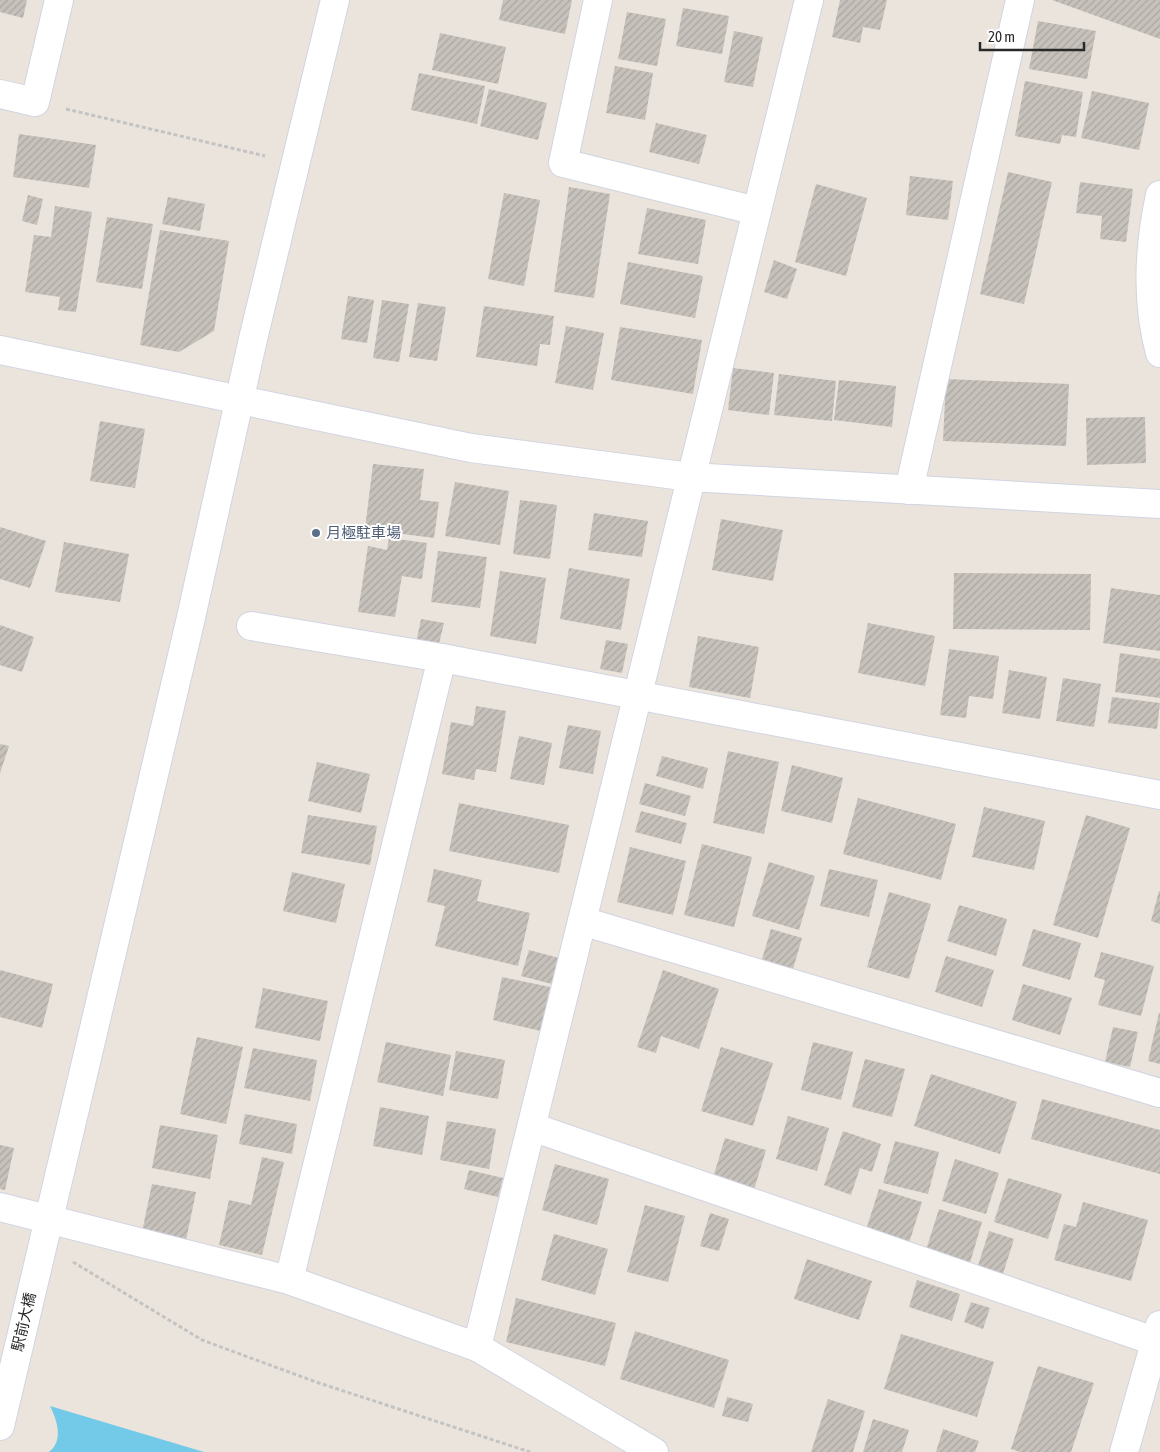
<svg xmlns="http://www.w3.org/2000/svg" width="1160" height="1452" font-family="'Asap Condensed','Noto Sans JP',sans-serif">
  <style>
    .water { fill: #73cae8 }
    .building { fill: url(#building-hatch) }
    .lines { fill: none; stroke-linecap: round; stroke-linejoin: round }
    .street-casing { stroke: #d1d4e1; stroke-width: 30 }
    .secondary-casing { stroke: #d1d4e1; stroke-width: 30 }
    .path { stroke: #c3c3c3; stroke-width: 3; stroke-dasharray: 4 2.5; stroke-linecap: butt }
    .street { stroke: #fff; stroke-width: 28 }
    .secondary { stroke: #fff; stroke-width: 28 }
    .service-dot { fill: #5c6f8a; stroke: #fff; stroke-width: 2 }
    .labels { text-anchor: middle; stroke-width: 4; stroke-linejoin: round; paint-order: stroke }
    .service-label { font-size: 15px; fill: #4e5e75; stroke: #fff; text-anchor: start }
    .street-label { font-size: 15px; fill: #292929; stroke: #fff }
  </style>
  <defs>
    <pattern id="building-hatch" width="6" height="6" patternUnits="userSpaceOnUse" patternTransform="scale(1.25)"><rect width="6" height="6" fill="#c6c1bb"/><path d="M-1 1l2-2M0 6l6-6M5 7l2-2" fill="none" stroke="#aaa6a1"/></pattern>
  </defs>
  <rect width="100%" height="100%" fill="#ebe4dc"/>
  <path class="water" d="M50,1406l154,46h-155c15,-11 8,-32 1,-46z"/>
  <g class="building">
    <polygon points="0,0 27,0 23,18 0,12"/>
    <polygon points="503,0 572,0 565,34 499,20"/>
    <polygon points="840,0 887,0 880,30 863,27 860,43 832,37"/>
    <polygon points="1052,0 1160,0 1160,39"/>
    <polygon points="683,8 729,16 722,54 676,46"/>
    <polygon points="627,12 666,19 657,66 618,59"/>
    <polygon points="1038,21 1096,31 1087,79 1029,69"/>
    <polygon points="734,31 763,37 753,87 724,82"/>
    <polygon points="440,33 506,47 498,84 432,70"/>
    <polygon points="615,66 653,73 645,120 606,113"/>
    <polygon points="419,73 485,86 477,124 411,110"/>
    <polygon points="1025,81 1083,92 1076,137 1062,135 1060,144 1015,136"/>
    <polygon points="489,89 547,103 538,140 480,126"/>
    <polygon points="1092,91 1149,103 1139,150 1081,138"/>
    <polygon points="656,123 707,135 699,164 649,152"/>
    <polygon points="19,134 96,145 89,188 13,177"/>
    <polygon points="1008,172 1052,182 1024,304 980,294"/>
    <polygon points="910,176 953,181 948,220 906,215"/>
    <polygon points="1080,182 1133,189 1126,242 1100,239 1102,216 1076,213"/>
    <polygon points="816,184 867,198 846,276 795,262"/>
    <polygon points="569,187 610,194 594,298 554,292"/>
    <polygon points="504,193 540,200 524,286 488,279"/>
    <polygon points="28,195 43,199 37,225 22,221"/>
    <polygon points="168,197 205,204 200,231 162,224"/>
    <polygon points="55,206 92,212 76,312 58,310 60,297 25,292 34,235 51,237"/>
    <polygon points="647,208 706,220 698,264 638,254"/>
    <polygon points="107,217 153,224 142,289 96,282"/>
    <polygon points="160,230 229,241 214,331 179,352 140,345"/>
    <polygon points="774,260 797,269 787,299 764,292"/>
    <polygon points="628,262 703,276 695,318 620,304"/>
    <polygon points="348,296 374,300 367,343 341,339"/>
    <polygon points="382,300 409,304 399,362 373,358"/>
    <polygon points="418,303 446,307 437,361 409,357"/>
    <polygon points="484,306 554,316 550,345 540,344 537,366 476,357"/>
    <polygon points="566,326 604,333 593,390 555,383"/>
    <polygon points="620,327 702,340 693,394 611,380"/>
    <polygon points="733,368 774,373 769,415 728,410"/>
    <polygon points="779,374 836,381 832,421 774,415"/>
    <polygon points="946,379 1069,384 1066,446 943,441"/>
    <polygon points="839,380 896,386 892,427 834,420"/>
    <polygon points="1145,417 1146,463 1087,465 1086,418"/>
    <polygon points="100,421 145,429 135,488 90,481"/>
    <polygon points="373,464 424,469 420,500 439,502 434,538 365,529"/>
    <polygon points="455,482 509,491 500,545 445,536"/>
    <polygon points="520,500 557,505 550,559 513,554"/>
    <polygon points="594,513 648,521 642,557 588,550"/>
    <polygon points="721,519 783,530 773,581 712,570"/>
    <polygon points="0,527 46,541 30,588 0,579"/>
    <polygon points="389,538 427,543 422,579 402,576 395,617 358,612 368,546 387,550"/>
    <polygon points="64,542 129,554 120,602 55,592"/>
    <polygon points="438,551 487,557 480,608 431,602"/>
    <polygon points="569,568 630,579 621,630 560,619"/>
    <polygon points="500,571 546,578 536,644 490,636"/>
    <polygon points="954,573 1091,574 1090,630 953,629"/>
    <polygon points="1111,588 1160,595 1160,651 1103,643"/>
    <polygon points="421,619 444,623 437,652 415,648"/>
    <polygon points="868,623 935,636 925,686 858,673"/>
    <polygon points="0,625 34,637 22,672 0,665"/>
    <polygon points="698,636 759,647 750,698 689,687"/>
    <polygon points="606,640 628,644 622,673 600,669"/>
    <polygon points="949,649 999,656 993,699 969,696 966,718 940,715"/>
    <polygon points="1120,653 1160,659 1160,698 1115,692"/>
    <polygon points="1009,670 1047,677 1040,719 1002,713"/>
    <polygon points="1063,678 1101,684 1094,727 1056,721"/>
    <polygon points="1112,697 1160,703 1157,729 1108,723"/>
    <polygon points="476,706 506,711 496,772 476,769 474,780 442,774 451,722 473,726"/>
    <polygon points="568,725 601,731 593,774 559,768"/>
    <polygon points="519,736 552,743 544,785 510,779"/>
    <polygon points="0,744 9,746 0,773"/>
    <polygon points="728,751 779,762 764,834 713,823"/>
    <polygon points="662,756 708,768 703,789 656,776"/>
    <polygon points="317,762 370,774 361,813 308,801"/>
    <polygon points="792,765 843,778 832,823 781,811"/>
    <polygon points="645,783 691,796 685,816 639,804"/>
    <polygon points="858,798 956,824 941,880 843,854"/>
    <polygon points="459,803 569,825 559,873 449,851"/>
    <polygon points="984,807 1045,821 1034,870 972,857"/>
    <polygon points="641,811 687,823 681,844 635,832"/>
    <polygon points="308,815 377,826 370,865 301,853"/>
    <polygon points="1086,815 1130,828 1098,938 1053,925"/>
    <polygon points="702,844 752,857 734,927 684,915"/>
    <polygon points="630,847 686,861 673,915 617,902"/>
    <polygon points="769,862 815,876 799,930 752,916"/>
    <polygon points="434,869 482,880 477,901 530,913 518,966 435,946 445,906 427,902"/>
    <polygon points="829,869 878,880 869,917 820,906"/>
    <polygon points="292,872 345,884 336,923 283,911"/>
    <polygon points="1159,891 1160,891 1160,924 1151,921"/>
    <polygon points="889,892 931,904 909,979 867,967"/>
    <polygon points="959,905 1007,919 996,956 947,941"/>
    <polygon points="771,929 802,938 793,969 762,959"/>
    <polygon points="1033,929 1081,943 1070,980 1022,966"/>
    <polygon points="529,950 559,958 552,984 521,976"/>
    <polygon points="1101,952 1154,966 1141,1016 1098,1005 1105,980 1094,977"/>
    <polygon points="946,956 994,970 982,1007 935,992"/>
    <polygon points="0,970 53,984 42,1028 0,1017"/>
    <polygon points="663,970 719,989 699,1049 661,1036 656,1053 637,1047"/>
    <polygon points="502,977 550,987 541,1031 493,1020"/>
    <polygon points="1023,984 1072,998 1060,1035 1012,1020"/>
    <polygon points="263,988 328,1001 320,1041 255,1028"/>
    <polygon points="1159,1013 1160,1013 1160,1064 1148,1061"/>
    <polygon points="1113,1027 1138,1032 1130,1067 1105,1062"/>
    <polygon points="197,1037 243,1047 226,1124 180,1114"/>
    <polygon points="386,1042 451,1055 443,1096 377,1082"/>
    <polygon points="813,1042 853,1052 841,1100 801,1090"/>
    <polygon points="721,1047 773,1063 753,1126 701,1111"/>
    <polygon points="253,1048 317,1060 310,1101 244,1088"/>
    <polygon points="456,1051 505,1060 498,1099 449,1090"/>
    <polygon points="865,1059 905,1069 892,1117 852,1107"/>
    <polygon points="931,1074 1017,1102 1000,1154 914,1126"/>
    <polygon points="1042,1099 1160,1130 1160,1174 1031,1139"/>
    <polygon points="380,1107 429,1116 422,1155 373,1146"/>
    <polygon points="245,1114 297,1124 292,1154 239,1144"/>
    <polygon points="788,1116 829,1128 817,1171 776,1159"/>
    <polygon points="447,1121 496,1129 489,1169 440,1160"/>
    <polygon points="160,1125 218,1135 210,1179 152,1168"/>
    <polygon points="843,1131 881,1144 872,1172 860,1168 851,1195 824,1185"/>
    <polygon points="725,1138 766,1150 753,1193 712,1181"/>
    <polygon points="895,1141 939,1152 928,1194 883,1183"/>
    <polygon points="0,1145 14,1148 5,1190 0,1189"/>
    <polygon points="262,1157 284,1162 262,1255 219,1245 229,1200 251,1205"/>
    <polygon points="955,1159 999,1173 986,1214 942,1201"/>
    <polygon points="555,1164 609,1179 597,1225 542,1210"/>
    <polygon points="469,1170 503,1178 498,1197 464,1189"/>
    <polygon points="1008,1178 1062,1194 1048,1239 994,1222"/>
    <polygon points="152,1184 196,1192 186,1240 142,1232"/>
    <polygon points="879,1189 922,1202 909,1243 866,1230"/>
    <polygon points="1083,1202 1148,1220 1131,1281 1054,1260 1064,1224 1076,1227"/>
    <polygon points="645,1205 685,1216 668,1282 627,1272"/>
    <polygon points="939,1209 982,1222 970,1263 926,1250"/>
    <polygon points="710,1213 729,1219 719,1251 700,1246"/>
    <polygon points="989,1231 1014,1239 1001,1280 976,1272"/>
    <polygon points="554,1234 608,1249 595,1295 541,1280"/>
    <polygon points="807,1259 872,1281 859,1320 794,1299"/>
    <polygon points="917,1280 960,1294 952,1321 909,1307"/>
    <polygon points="516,1298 616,1323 605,1366 506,1342"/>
    <polygon points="971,1302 990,1308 983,1329 964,1322"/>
    <polygon points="635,1331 729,1360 714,1408 620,1379"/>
    <polygon points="901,1334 994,1362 977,1417 884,1389"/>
    <polygon points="1038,1366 1094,1383 1071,1452 1020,1452 1011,1449"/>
    <polygon points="727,1397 753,1404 748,1422 722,1416"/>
    <polygon points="828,1399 865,1411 853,1452 811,1452"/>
    <polygon points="873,1419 909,1430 902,1452 863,1452"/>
    <polygon points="943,1429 979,1441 975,1452 936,1452"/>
  </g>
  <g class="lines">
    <g class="street-casing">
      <g id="street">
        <polyline points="598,0 563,163 757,211"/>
        <polyline points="0,94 35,102 59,0"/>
        <path d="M1160,195c-11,51 -14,107 0,158"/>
        <polyline points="909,490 1020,0"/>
        <polyline points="251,626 442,658 1160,795"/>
        <polyline points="582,921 1160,1093"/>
        <polyline points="532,1127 1160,1343"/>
        <polyline points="0,1207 289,1280 477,1347 654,1452"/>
        <polyline points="289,1280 442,658"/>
        <polyline points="477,1347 809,0"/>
        <polyline points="1124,1452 1160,1325"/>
      </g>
    </g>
    <g class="secondary-casing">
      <g id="secondary">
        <polyline points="0,350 471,448 690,477 1160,504"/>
        <polyline points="0,1426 190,622 253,339 335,0"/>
      </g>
    </g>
    <g class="path">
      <polyline points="66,109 265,156"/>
      <polyline points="73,1262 202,1340 316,1382 530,1452"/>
    </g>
    <use href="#street" class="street"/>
    <use href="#secondary" class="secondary"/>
  </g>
  <circle class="service-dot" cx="316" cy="533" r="5"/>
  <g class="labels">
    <g class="service-label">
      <text x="326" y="538">月極駐車場</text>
    </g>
    <g class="street-label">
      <text transform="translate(24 1322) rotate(-77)" y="5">駅前大橋</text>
    </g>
  </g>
  <path d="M980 42v8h104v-8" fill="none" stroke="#292929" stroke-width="2.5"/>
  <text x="988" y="42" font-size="15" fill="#292929" stroke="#ffffff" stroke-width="4" paint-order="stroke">20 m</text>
</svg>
